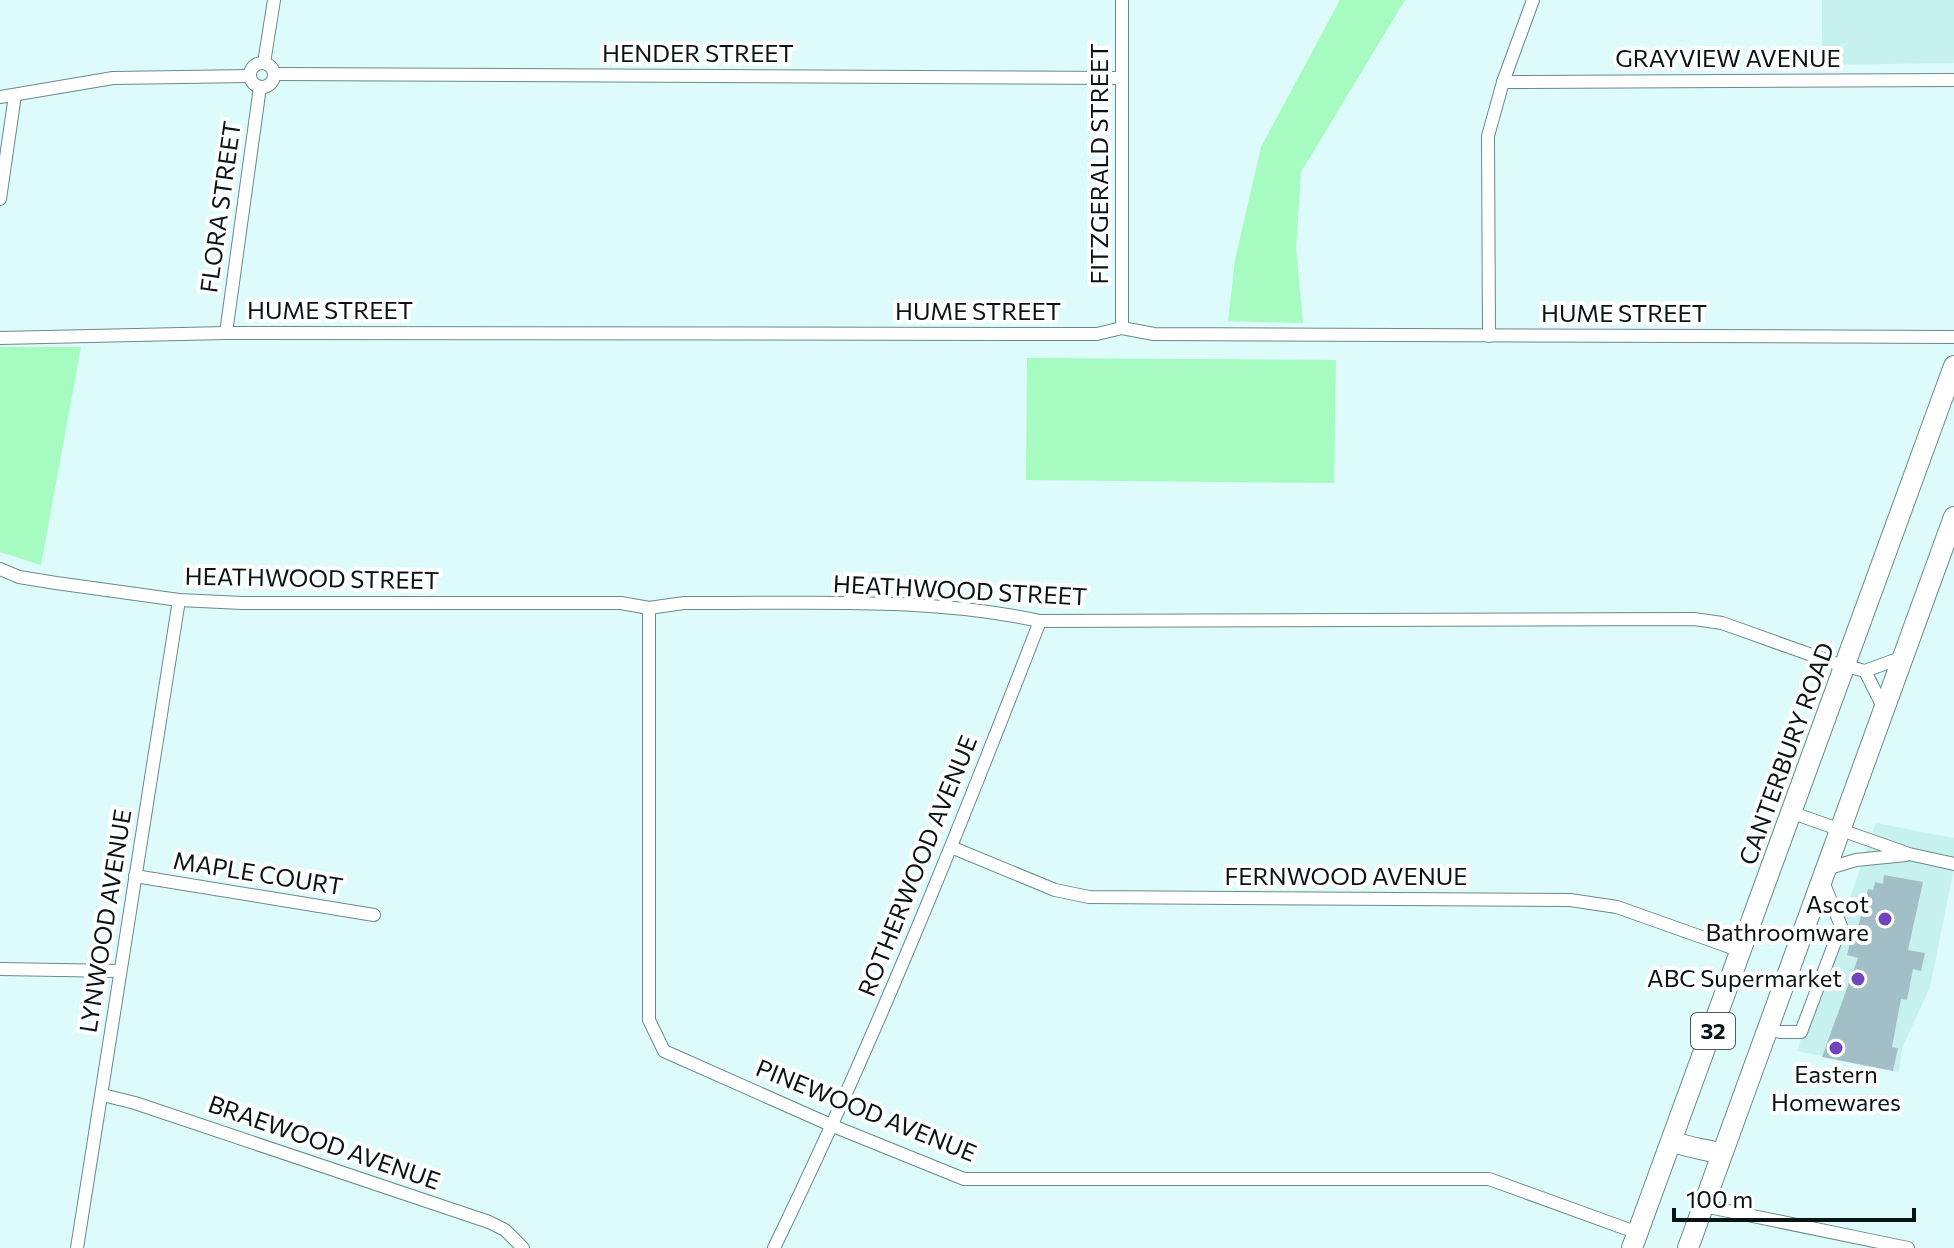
<svg xmlns="http://www.w3.org/2000/svg" width="1954" height="1248" font-family="Commissioner,sans-serif">
  <style>
    .built { fill: #c7f1ef }
    .green { fill: #a6fcc0 }
    .building { fill: #a2bfc7 }
    .lines { fill: none; stroke-linecap: round; stroke-linejoin: round }
    .minor-casing { stroke: #6c8988; stroke-width: 14 }
    .primary-casing { stroke: #6c8988; stroke-width: 22 }
    .minor { stroke: #fff; stroke-width: 12 }
    .primary { stroke: #fff; stroke-width: 20 }
    .poi-dot { fill: #7044bd; stroke: #fff; stroke-width: 3 }
    .labels { text-anchor: middle; stroke-width: 8; stroke-linejoin: round; paint-order: stroke }
    .shield { fill: #fff; stroke: #525a5a; stroke-width: 2 }
    .shield-label { font-size: 22px; font-weight: bold; fill: #081313 }
    .street-label { font-size: 24px; fill: #081313; stroke: #fff }
    .poi-label { font-size: 24px; fill: #081313; stroke: #fff; text-anchor: end }
  </style>
  <rect width="100%" height="100%" fill="#dcfbfa"/>
  <g class="built">
    <polygon points="1822,0 1954,0 1954,63 1822,65"/>
    <polygon points="1876,823 1954,838 1954,868 1930,987 1902,1048 1899,1072 1797,1051"/>
  </g>
  <g class="green">
    <polygon points="1340,0 1405,0 1301,172 1296,248 1303,323 1228,321 1235,260 1261,147"/>
    <polygon points="0,347 81,347 41,565 0,552"/>
    <polygon points="1027,358 1336,360 1334,483 1026,480"/>
  </g>
  <polygon class="building" points="1884,875 1923,882 1908,950 1925,953 1921,971 1913,969 1907,1000 1901,999 1892,1047 1898,1048 1893,1071 1822,1057 1858,958 1847,955 1851,938 1855,939 1868,889 1873,890 1875,882 1883,884"/>
  <g class="lines">
    <g class="minor-casing">
      <g id="minor">
        <circle cx="262" cy="75" r="12"/>
        <polyline points="264,63 274,0"/>
        <polyline points="274,74 1122,78"/>
        <polyline points="1503,82 1954,80"/>
        <polyline points="0,97 113,78 250,76"/>
        <polyline points="0,199 15,95"/>
        <polyline points="1122,328 1122,0"/>
        <polyline points="226,333 260,87"/>
        <polyline points="1489,336 1488,136 1503,82 1533,0"/>
        <polyline points="0,338 226,333 1097,334 1122,328 1154,334 1954,337"/>
        <path d="M0,569l19,8 37,6 123,17 63,3h379l28,5 35,-5c118,1 241,-7 356,18l654,-2 28,4 112,40 31,8 38,-14"/>
        <polyline points="649,608 649,1020 664,1051 833,1126 964,1179 1489,1179 1638,1233"/>
        <polyline points="1865,671 1884,709"/>
        <polyline points="1793,813 1909,854 1954,864"/>
        <polyline points="951,847 1055,890 1089,897 1570,900 1617,907 1741,951"/>
        <polyline points="1826,869 1856,860 1906,855"/>
        <polyline points="135,876 374,915"/>
        <polyline points="0,969 120,971"/>
        <polyline points="1766,1029 1780,1032 1801,1032 1841,926 1822,879"/>
        <polyline points="103,1095 135,1103 489,1222 505,1230 523,1248"/>
        <polyline points="1704,1206 1908,1248"/>
        <polyline points="77,1248 179,600"/>
        <path d="M774,1248c99,-204 184,-415 266,-627"/>
      </g>
    </g>
    <g class="primary-casing">
      <g id="primary">
        <path d="M1672,1141c16,7 33,8 50,13"/>
        <polyline points="1632,1248 1954,366"/>
        <polyline points="1688,1248 1954,517"/>
      </g>
    </g>
    <use href="#minor" class="minor"/>
    <use href="#primary" class="primary"/>
  </g>
  <g class="poi-dot">
    <circle cx="1885" cy="919" r="8"/>
    <circle cx="1858" cy="979" r="8"/>
    <circle cx="1836" cy="1048" r="8"/>
  </g>
  <g class="labels">
    <rect class="shield" x="1691" y="1013" width="44" height="36" rx="6"/>
    <g class="shield-label">
      <text x="1713" y="1039">32</text>
    </g>
    <g class="street-label">
      <text x="698" y="62">HENDER STREET</text>
      <text x="1728" y="67">GRAYVIEW AVENUE</text>
      <text transform="translate(1100 164) rotate(-90)" y="8">FITZGERALD STREET</text>
      <text transform="translate(221 207) rotate(-82)" y="8">FLORA STREET</text>
      <text x="330" y="319">HUME STREET</text>
      <text x="978" y="320">HUME STREET</text>
      <text x="1624" y="322">HUME STREET</text>
      <text transform="translate(312 579) rotate(1)" y="8">HEATHWOOD STREET</text>
      <text transform="translate(960 591) rotate(3)" y="8">HEATHWOOD STREET</text>
      <text transform="translate(1787 754) rotate(-70)" y="8">CANTERBURY ROAD</text>
      <text transform="translate(918 866) rotate(-68)" y="8">ROTHERWOOD AVENUE</text>
      <text transform="translate(258 874) rotate(9)" y="8">MAPLE COURT</text>
      <text x="1346" y="885">FERNWOOD AVENUE</text>
      <text transform="translate(106 921) rotate(-81)" y="8">LYNWOOD AVENUE</text>
      <text transform="translate(866 1111) rotate(22)" y="8">PINEWOOD AVENUE</text>
      <text transform="translate(324 1143) rotate(19)" y="8">BRAEWOOD AVENUE</text>
    </g>
    <g class="poi-label">
      <text x="1869" y="913">Ascot<tspan x="1869" dy="28">Bathroomware</tspan></text>
      <text x="1842" y="987">ABC Supermarket</text>
      <text x="1836" y="1083" text-anchor="middle">Eastern<tspan x="1836" dy="28">Homewares</tspan></text>
    </g>
  </g>
  <path d="M1674 1208v12h240v-12" fill="none" stroke="#081313" stroke-width="4"/>
  <text x="1686" y="1208" font-size="24" fill="#081313" stroke="#ffffff" stroke-width="6" paint-order="stroke">100 m</text>
</svg>
